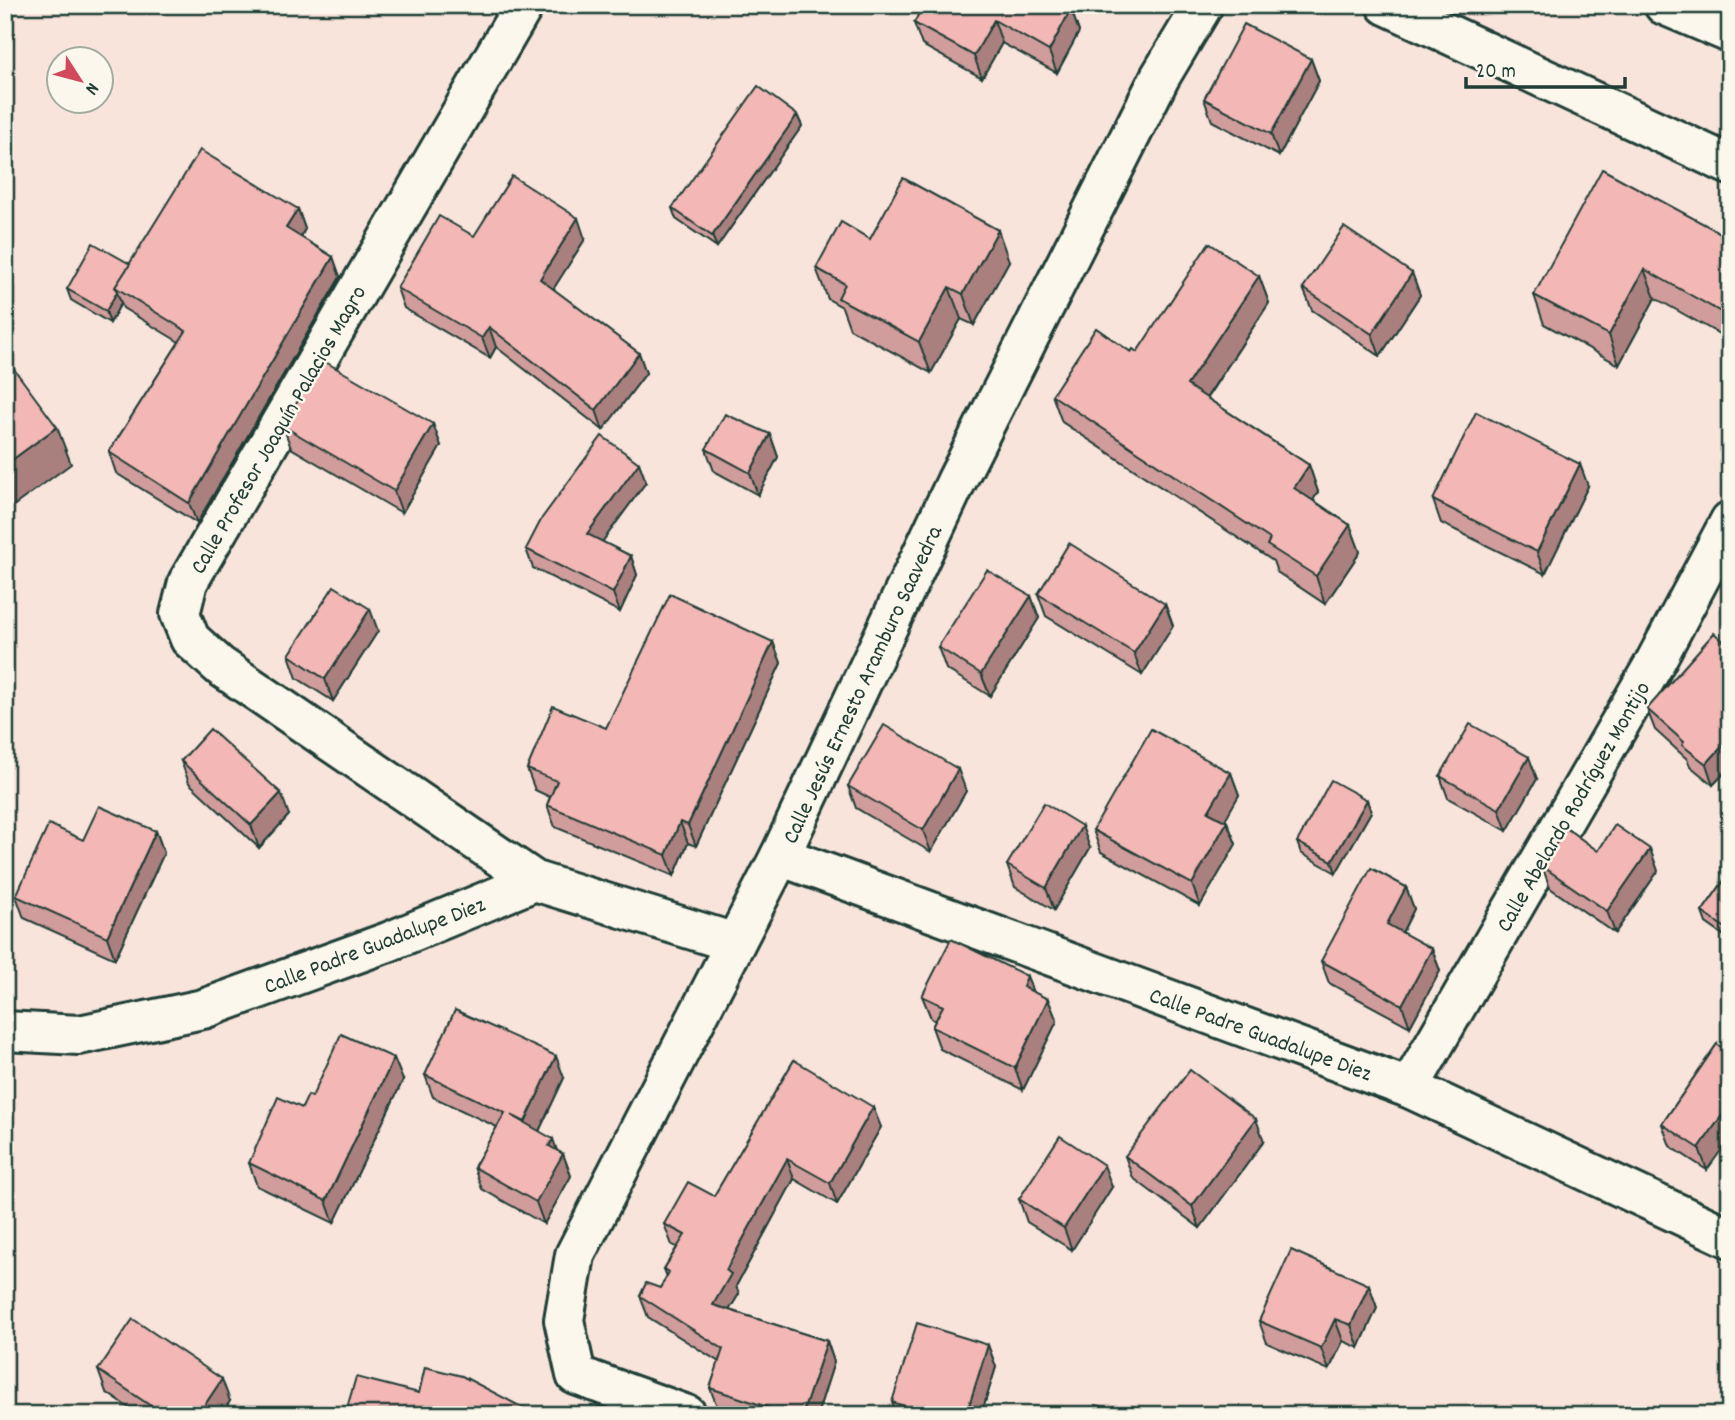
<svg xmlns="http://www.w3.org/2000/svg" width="1735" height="1420" font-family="Dekko,sans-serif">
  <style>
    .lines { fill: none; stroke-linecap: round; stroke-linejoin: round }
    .street-casing { stroke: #1f3d34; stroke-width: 44 }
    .primary-casing { stroke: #1f3d34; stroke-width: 44 }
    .street { stroke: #fbf7ec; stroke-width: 38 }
    .primary { stroke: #fbf7ec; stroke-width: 38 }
    .wall { fill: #d19d9c; stroke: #1f3d34; stroke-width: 2 }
    .shaded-wall { fill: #aa807f; stroke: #1f3d34; stroke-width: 2 }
    .building { fill: #f3b7b5; stroke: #1f3d34; stroke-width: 2 }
    .labels { text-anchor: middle; stroke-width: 5; stroke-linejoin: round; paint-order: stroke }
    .street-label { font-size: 23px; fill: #1f3d34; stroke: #fbf7ec }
  </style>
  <rect width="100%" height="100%" fill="#f9e4dc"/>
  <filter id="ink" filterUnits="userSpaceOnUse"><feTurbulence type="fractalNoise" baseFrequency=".0143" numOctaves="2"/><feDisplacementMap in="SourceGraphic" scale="14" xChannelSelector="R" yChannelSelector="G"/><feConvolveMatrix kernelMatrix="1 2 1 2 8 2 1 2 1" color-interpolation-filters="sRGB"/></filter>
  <g filter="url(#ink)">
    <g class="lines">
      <g class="street-casing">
        <g id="street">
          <polyline points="524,5 188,582 180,614 190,639 220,666 535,881"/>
          <polyline points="780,856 1409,1088 1730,1238"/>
          <polyline points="5,1031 79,1035 203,1009 388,942 535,881 735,943"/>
          <polyline points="1409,1088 1653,666 1730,521"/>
          <polyline points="687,1415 576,1375 564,1320 575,1255 780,856 956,482 1160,77 1203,5"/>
        </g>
      </g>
      <g class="primary-casing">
        <g id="primary">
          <polyline points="1386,5 1730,165"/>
          <polyline points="1664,5 1730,33"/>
        </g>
      </g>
      <use href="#street" class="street"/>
      <use href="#primary" class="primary"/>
    </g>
    <g class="wall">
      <polygon points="1071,9 1079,32 1057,73 1002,43 982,78 922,45 914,23"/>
      <polygon points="1311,59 1319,81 1279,156 1212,121 1204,99"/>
      <polygon points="797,115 802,126 717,247 676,219 672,208"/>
      <polygon points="298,209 305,229 301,237 333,257 340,277 197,523 116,473 109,452 179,342 123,308 121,303 110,323 71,300 67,289 130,264"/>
      <polygon points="474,236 585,239 553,289 639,353 646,373 603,430 496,347 490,358 404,308 397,288"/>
      <polygon points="1730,238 1730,340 1655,298 1619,365 1544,324 1534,295"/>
      <polygon points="870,239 1009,261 974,325 961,319 931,373 850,329 842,307 828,299 816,268"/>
      <polygon points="1412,273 1420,295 1380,356 1312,310 1303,288"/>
      <polygon points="1259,276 1269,303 1207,398 1309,465 1318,492 1313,500 1350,525 1360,552 1325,604 1277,572 1273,561 1062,422 1052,395 1131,352 1137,352"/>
      <polygon points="433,424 441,446 402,513 291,448 283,426"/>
      <polygon points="770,434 778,457 758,495 714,471 706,449"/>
      <polygon points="639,463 646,482 602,542 631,556 637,575 620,612 533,568 526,549"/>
      <polygon points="1588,486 1545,574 1441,523 1433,500"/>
      <polygon points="1038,594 1165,604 1173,626 1142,675 1046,616"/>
      <polygon points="1031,596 1039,618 990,696 946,669 938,647"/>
      <polygon points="378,631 333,701 297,678 289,655"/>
      <polygon points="773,642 781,663 696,846 688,843 674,876 555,827 547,805 550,797 535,790 527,769"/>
      <polygon points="1730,647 1730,767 1713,785 1690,766 1687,759 1655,730 1647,709"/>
      <polygon points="181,761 289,815 259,848 189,783"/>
      <polygon points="1231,773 1239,795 1224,820 1227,822 1236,844 1200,906 1101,852 1093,830"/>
      <polygon points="1440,776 1537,779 1507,831 1448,798"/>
      <polygon points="848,786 966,791 931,852 856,808"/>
      <polygon points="1367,800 1371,812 1336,873 1301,853 1297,842"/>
      <polygon points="156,831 164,853 115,959 24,918 16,896 83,840"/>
      <polygon points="1090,848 1054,910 1015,887 1007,865"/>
      <polygon points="1650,849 1658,871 1615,933 1550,888 1542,866 1598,851"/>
      <polygon points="1730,872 1730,940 1706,923 1702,912"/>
      <polygon points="1406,887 1414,909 1402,933 1432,949 1440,971 1410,1027 1329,983 1321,961"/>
      <polygon points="1033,992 1057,1021 1023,1090 940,1049 932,1027 935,1021 931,1018 922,996"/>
      <polygon points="1717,1044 1707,1170 1670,1146 1662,1124"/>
      <polygon points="794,1060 881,1127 837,1204 794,1179 736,1286 739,1294 729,1310 827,1341 834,1362 817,1415 736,1415 718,1409 710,1388 719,1362 648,1317 640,1296 660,1288 667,1277 664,1269 677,1247 672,1245 664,1224 714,1196"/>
      <polygon points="425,1075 564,1078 539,1131 557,1151 563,1154 571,1176 544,1224 482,1189 474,1167 497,1127 433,1097"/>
      <polygon points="403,1080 334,1223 257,1186 249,1163 302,1108 312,1097"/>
      <polygon points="1264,1141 1200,1228 1133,1178 1125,1156"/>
      <polygon points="1112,1187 1072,1250 1027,1222 1019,1199"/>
      <polygon points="1369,1285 1377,1308 1359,1348 1343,1341 1329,1370 1267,1343 1259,1321"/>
      <polygon points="988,1345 996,1367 981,1415 896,1415 892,1402"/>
      <polygon points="98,1370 230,1401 221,1415 139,1415 106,1392"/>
    </g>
    <g class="shaded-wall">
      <polygon points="1071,9 1079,32 1057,73 1049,51"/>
      <polygon points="994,20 1002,43 982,78 974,56"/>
      <polygon points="1311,59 1319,81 1279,156 1271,134"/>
      <polygon points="797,115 802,126 717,247 712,236"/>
      <polygon points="298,209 305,229 294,248 286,228"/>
      <polygon points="578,218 585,239 547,299 540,279"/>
      <polygon points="998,230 1009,261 974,325 963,294"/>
      <polygon points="333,257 340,277 197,523 189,503"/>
      <polygon points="1644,269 1655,298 1619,365 1609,335"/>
      <polygon points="1412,273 1420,295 1380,356 1372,334"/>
      <polygon points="1259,276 1269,303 1197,412 1187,385"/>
      <polygon points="949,287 961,319 931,373 919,342"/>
      <polygon points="117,292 121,303 110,323 106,311"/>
      <polygon points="489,327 496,347 490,358 482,338"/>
      <polygon points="639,353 646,373 603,430 596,410"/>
      <polygon points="433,424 441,446 402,513 394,491"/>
      <polygon points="57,427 71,464 5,512 5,465"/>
      <polygon points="770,434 778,457 758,495 750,473"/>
      <polygon points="639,463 646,482 594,553 587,534"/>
      <polygon points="1580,464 1588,486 1545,574 1537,552"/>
      <polygon points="1309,465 1318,492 1304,515 1294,488"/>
      <polygon points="1350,525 1360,552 1325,604 1316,576"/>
      <polygon points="631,556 637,575 620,612 613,593"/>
      <polygon points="1031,596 1039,618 990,696 981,674"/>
      <polygon points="1165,604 1173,626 1142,675 1134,653"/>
      <polygon points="370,609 378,631 333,701 325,679"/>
      <polygon points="773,642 781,663 696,846 688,825"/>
      <polygon points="1730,738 1730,767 1713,785 1706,764"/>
      <polygon points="1529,757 1537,779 1507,831 1499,809"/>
      <polygon points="958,769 966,791 931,852 923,830"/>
      <polygon points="1231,773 1239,795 1217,834 1208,812"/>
      <polygon points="281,793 289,815 259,848 251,825"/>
      <polygon points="1367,800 1371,812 1336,873 1332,861"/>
      <polygon points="680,822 688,843 674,876 666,855"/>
      <polygon points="1227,822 1236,844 1200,906 1192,884"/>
      <polygon points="1082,826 1090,848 1054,910 1046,888"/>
      <polygon points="156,831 164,853 115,959 107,937"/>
      <polygon points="1650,849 1658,871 1615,933 1607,911"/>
      <polygon points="1406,887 1414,909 1395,946 1387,924"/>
      <polygon points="1432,949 1440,971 1410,1027 1402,1005"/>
      <polygon points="1027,976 1035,998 1023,987"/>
      <polygon points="1048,999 1057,1021 1023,1090 1015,1068"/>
      <polygon points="556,1056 564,1078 533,1144 525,1122"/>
      <polygon points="394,1058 403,1080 334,1223 326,1201"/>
      <polygon points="1730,1104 1730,1138 1707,1170 1699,1148"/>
      <polygon points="873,1107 881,1127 837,1204 830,1183"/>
      <polygon points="1256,1119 1264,1141 1200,1228 1192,1206"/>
      <polygon points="553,1139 560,1159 563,1154 571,1176 544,1224 536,1202 549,1146"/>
      <polygon points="787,1159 794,1179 736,1286 739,1294 720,1325 713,1305 726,1270"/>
      <polygon points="1104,1165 1112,1187 1072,1250 1064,1228"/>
      <polygon points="1369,1285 1377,1308 1359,1348 1351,1325"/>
      <polygon points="1335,1319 1343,1341 1329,1370 1321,1348"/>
      <polygon points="827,1341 834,1362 817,1415 802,1415"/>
      <polygon points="988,1345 996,1367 981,1415 966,1415"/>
      <polygon points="222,1379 230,1401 221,1415 198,1415"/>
    </g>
    <g class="building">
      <polygon points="923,5 1063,5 1071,9 1049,51 994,20 974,56 914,23"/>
      <polygon points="1244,24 1311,59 1271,134 1204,99"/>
      <polygon points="758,86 797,115 712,236 672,208"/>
      <polygon points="200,150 298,209 286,228 333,257 189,503 109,452 186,331 115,287"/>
      <polygon points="1602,169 1730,238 1730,317 1644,269 1609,335 1534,295"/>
      <polygon points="512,176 578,218 540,279 639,353 596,410 489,327 482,338 397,288 439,216 474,236"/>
      <polygon points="903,178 998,230 963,294 949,287 919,342 838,298 845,284 816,268 841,222 870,239"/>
      <polygon points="1344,227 1412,273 1372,334 1303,288"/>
      <polygon points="93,243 130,264 115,287 117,292 106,311 67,289"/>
      <polygon points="1209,243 1259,276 1187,385 1309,465 1294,488 1350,525 1316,576 1267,545 1270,539 1052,395 1096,328 1131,352 1133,349 1137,352"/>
      <polygon points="322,360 433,424 394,491 283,426"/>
      <polygon points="14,369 57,427 5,465 5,375"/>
      <polygon points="1476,412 1580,464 1537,552 1433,500"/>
      <polygon points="725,414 770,434 750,473 706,449"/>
      <polygon points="602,436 639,463 587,534 631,556 613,593 526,549 542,518"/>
      <polygon points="1069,543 1165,604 1134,653 1038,594"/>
      <polygon points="987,570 1031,596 981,674 938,647"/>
      <polygon points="334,586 370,609 325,679 289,655"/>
      <polygon points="670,594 773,642 688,825 680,822 666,855 547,805 557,781 527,769 553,706 606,728"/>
      <polygon points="1714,633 1730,647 1730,738 1706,764 1682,745 1684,742 1647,709"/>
      <polygon points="1470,724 1529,757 1499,809 1440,776"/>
      <polygon points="884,725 958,769 923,830 848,786"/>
      <polygon points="210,729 281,793 251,825 181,761"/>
      <polygon points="1151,729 1231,773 1208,812 1227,822 1192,884 1093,830"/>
      <polygon points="1331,780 1367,800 1332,861 1297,842"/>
      <polygon points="1044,803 1082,826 1046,888 1007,865"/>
      <polygon points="99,806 156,831 107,937 16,896 49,824 83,840"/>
      <polygon points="1615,825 1650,849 1607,911 1542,866 1566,828 1598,851"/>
      <polygon points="1371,868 1406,887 1387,924 1432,949 1402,1005 1321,961"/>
      <polygon points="1730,872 1730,931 1702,912"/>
      <polygon points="951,939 1027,976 1023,987 1048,999 1015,1068 932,1027 943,1006 922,996"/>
      <polygon points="455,1010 556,1056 525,1122 511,1115 553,1139 549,1146 563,1154 536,1202 474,1167 505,1113 425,1075"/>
      <polygon points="341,1034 394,1058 326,1201 249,1163 278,1097 302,1108 308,1095 312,1097"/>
      <polygon points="1717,1044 1730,1054 1730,1104 1699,1148 1662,1124"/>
      <polygon points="794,1060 873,1107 830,1183 787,1159 726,1270 731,1274 713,1305 827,1341 802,1415 791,1415 710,1388 723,1349 640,1296 646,1283 660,1288 669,1272 664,1269 685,1235 664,1224 688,1182 714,1196"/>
      <polygon points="1190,1070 1256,1119 1192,1206 1125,1156"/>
      <polygon points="1060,1136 1104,1165 1064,1228 1019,1199"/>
      <polygon points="1291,1250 1369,1285 1351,1325 1335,1319 1321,1348 1259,1321"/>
      <polygon points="133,1319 222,1379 198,1415 164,1415 98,1370"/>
      <polygon points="917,1323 988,1345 966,1415 932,1415 892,1402"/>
      <polygon points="425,1367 462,1376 537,1415 345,1415 356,1377 419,1393"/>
      <polygon points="1096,1405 1138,1415 1094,1415"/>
      <polygon points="1209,1410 1226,1415 1208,1415"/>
    </g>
  </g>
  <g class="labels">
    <g class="street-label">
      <text transform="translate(277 429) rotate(-60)" y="8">Calle Profesor Joaquín Palacios Magro</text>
      <text transform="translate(861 684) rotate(-65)" y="8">Calle Jesús Ernesto Aramburo Saavedra</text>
      <text transform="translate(1572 806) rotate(-60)" y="8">Calle Abelardo Rodríguez Montijo</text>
      <text transform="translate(374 944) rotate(-21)" y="8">Calle Padre Guadalupe Diez</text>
      <text transform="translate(1261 1033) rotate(20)" y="8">Calle Padre Guadalupe Diez</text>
    </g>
  </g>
  <rect width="1735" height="1420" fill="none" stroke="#fbf7ec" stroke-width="28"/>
  <rect x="14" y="14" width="1707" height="1392" fill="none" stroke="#1f3d34" stroke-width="2.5" filter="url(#ink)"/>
  <g transform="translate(80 80) rotate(126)"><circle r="33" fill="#fbf7ec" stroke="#a3ada2" stroke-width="2"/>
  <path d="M0-5L12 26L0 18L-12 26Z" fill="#d1495b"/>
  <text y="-10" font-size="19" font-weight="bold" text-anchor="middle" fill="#1f3d34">N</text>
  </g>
  <path d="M1466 77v10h159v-10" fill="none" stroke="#1f3d34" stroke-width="3.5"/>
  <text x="1476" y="77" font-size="21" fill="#1f3d34" stroke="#fbf7ec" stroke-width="5" paint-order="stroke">20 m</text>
</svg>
